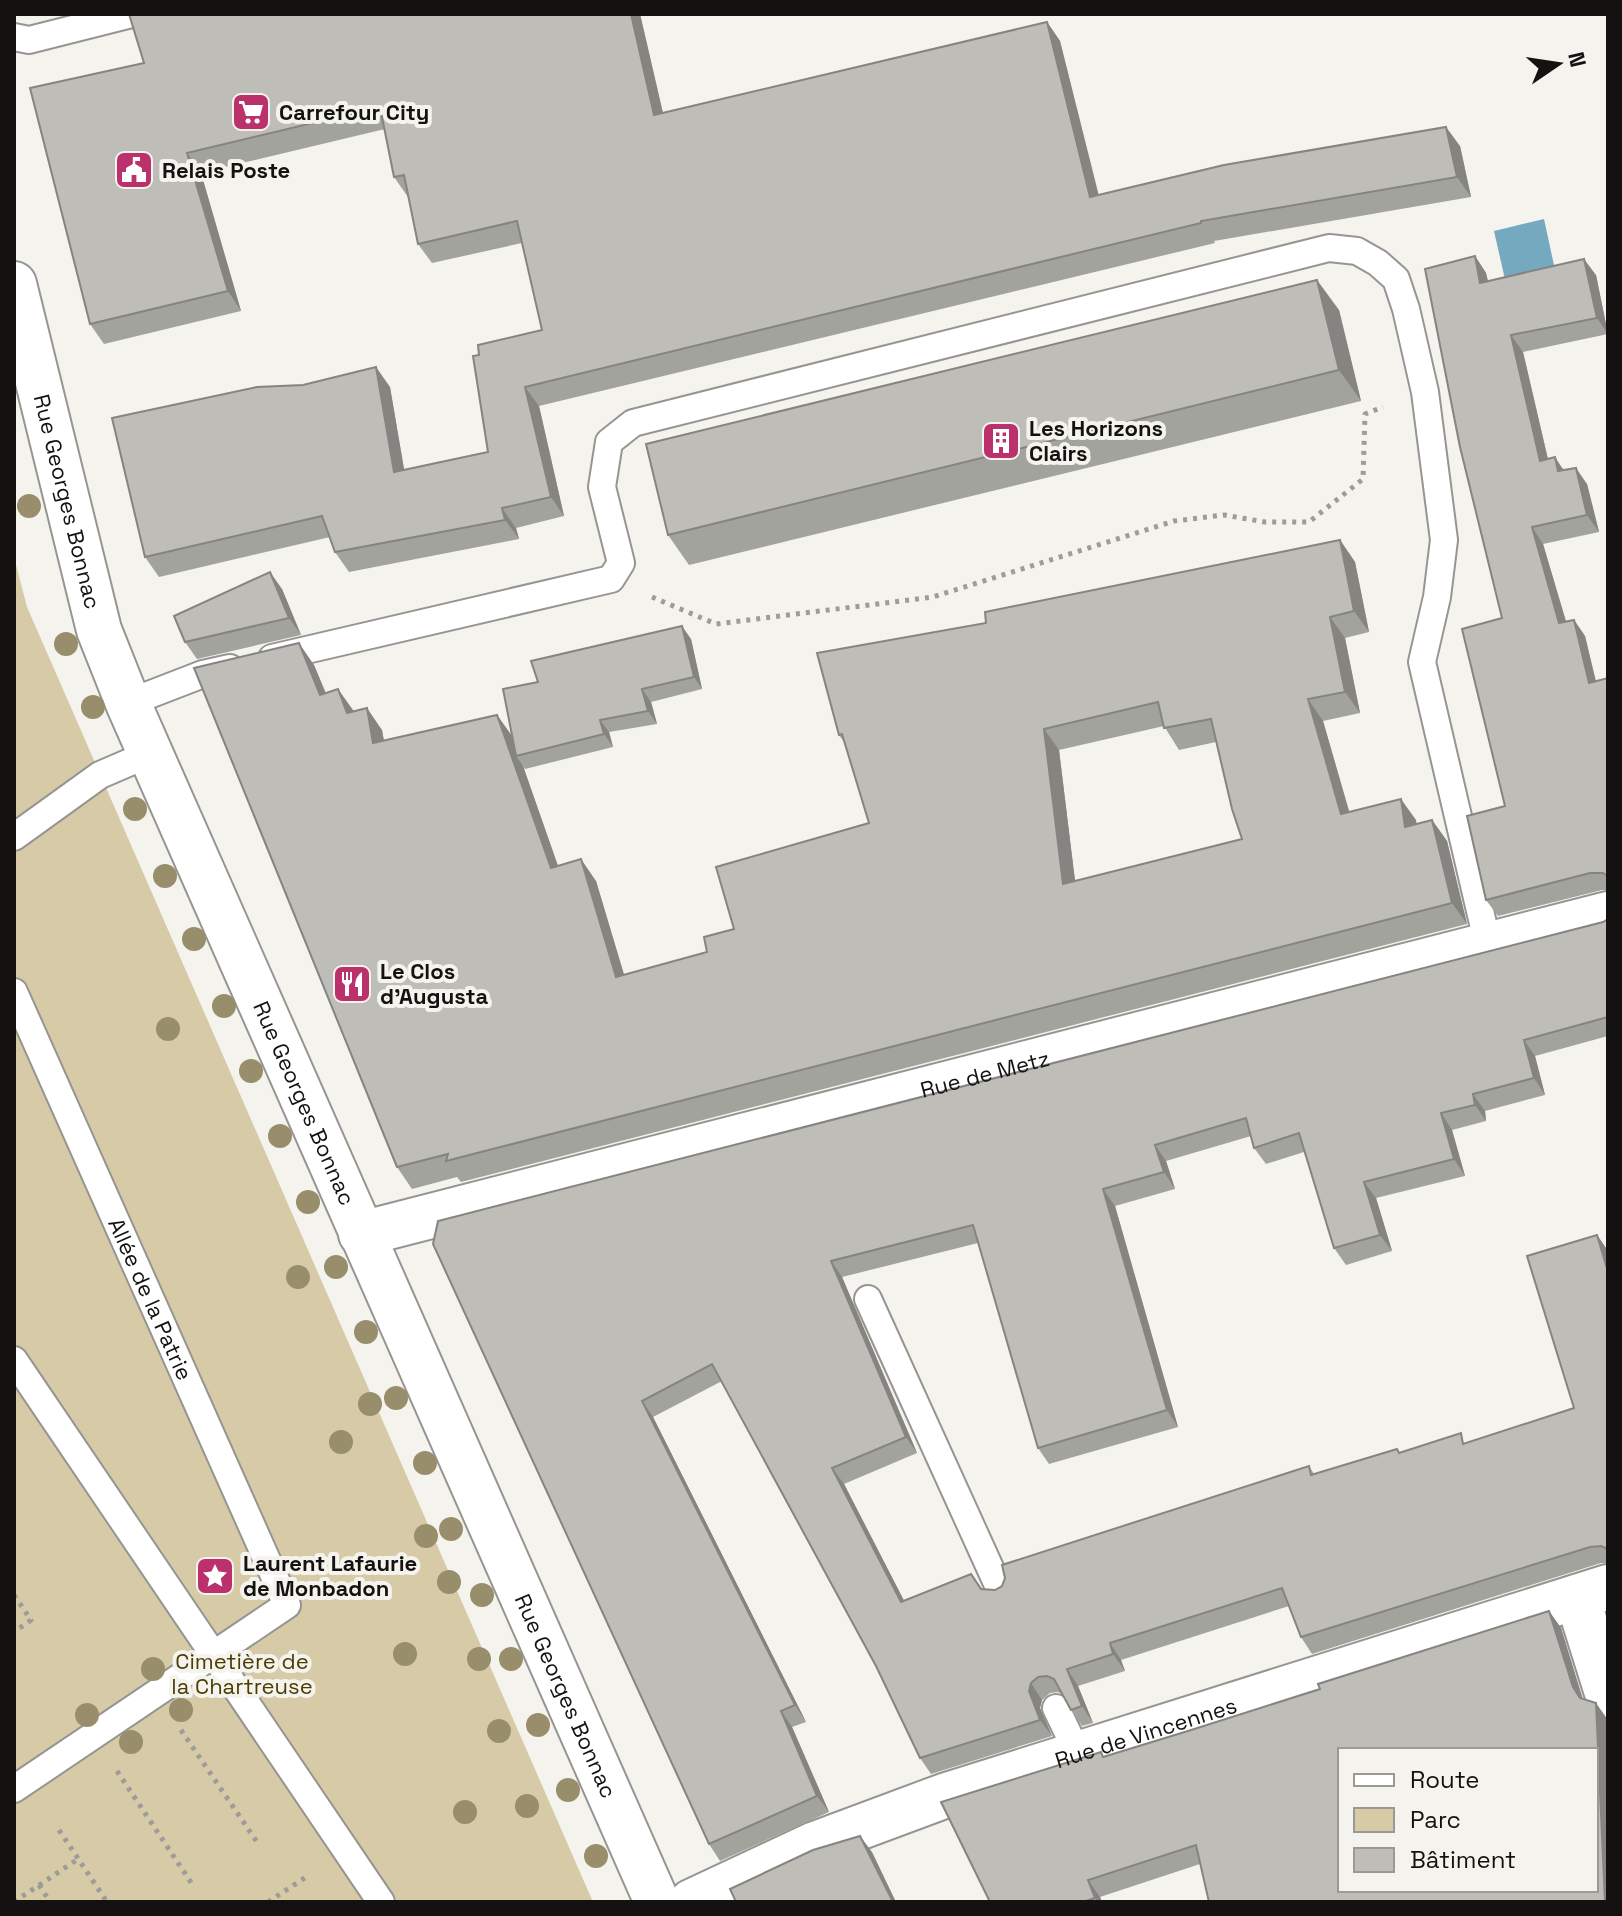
<svg xmlns="http://www.w3.org/2000/svg" width="1622" height="1916" font-family="'Space Grotesk',sans-serif">
  <style>
    .green { fill: #d6caa7 }
    .water { fill: #74a9c0 }
    .lines { fill: none; stroke-linecap: round; stroke-linejoin: round }
    .service-casing { stroke: #979591; stroke-width: 30 }
    .minor-casing { stroke: #979591; stroke-width: 48 }
    .secondary-casing { stroke: #979591; stroke-width: 48 }
    .path { stroke: #9d9c98; stroke-width: 5; stroke-dasharray: 4 6; stroke-linecap: butt }
    .service { stroke: #fff; stroke-width: 26 }
    .minor { stroke: #fff; stroke-width: 44 }
    .secondary { stroke: #fff; stroke-width: 44 }
    .tree { fill: #988e6b }
    .wall { fill: #a3a39e; fill-rule: evenodd }
    .shaded-wall { fill: #858481 }
    .building { fill: #bebdb8; stroke: #858481; stroke-width: 2; fill-rule: evenodd }
    .labels { text-anchor: middle; stroke-width: 8; stroke-linejoin: round; paint-order: stroke }
    .poi-label { font-size: 22px; font-weight: bold; fill: #131210; stroke: #f4f3ee; text-anchor: start }
    .street-label { font-size: 22px; fill: #131210; stroke: #f4f3ee }
    .park-label { font-size: 22px; fill: #4d3c00; stroke: #f4f3ee }
  </style>
  <rect width="100%" height="100%" fill="#f4f3ee"/>
  <polygon class="green" points="14,557 27,607 593,1902 14,1902"/>
  <polygon class="water" points="1544,219 1563,307 1514,319 1494,231"/>
  <g class="lines">
    <g class="service-casing">
      <g id="service">
        <polyline points="14,37 29,40 132,14"/>
        <polyline points="272,658 611,579 621,563 602,487 609,442 633,423 1329,248 1357,251 1378,263 1396,279 1406,309 1425,392 1444,540 1437,597 1422,662 1488,945"/>
        <polyline points="128,703 203,674 230,668"/>
        <polyline points="14,837 100,775 151,753"/>
        <path id="s1" d="M14,992l273,613 -273,184"/>
        <polyline points="868,1299 1001,1592"/>
        <polyline points="14,1360 381,1902"/>
        <polyline points="1056,1708 1078,1754"/>
      </g>
    </g>
    <g class="minor-casing">
      <g id="minor">
        <path id="s2" d="M361,1234l1247,-320"/>
        <polyline points="1577,1597 1608,1696"/>
        <path id="s3" d="M691,1902l124,-58 129,-48 664,-209"/>
      </g>
    </g>
    <g class="secondary-casing">
      <g id="secondary">
        <path id="s4" d="M14,284l85,346 29,73 529,1199"/>
      </g>
    </g>
    <g class="path">
      <polyline points="652,597 716,624 933,597 1174,521 1224,515 1265,522 1309,522 1363,479 1365,414 1383,407"/>
      <polyline points="14,1595 31,1620 14,1632"/>
      <polyline points="181,1730 257,1842"/>
      <polyline points="117,1771 194,1887"/>
      <polyline points="59,1830 107,1902"/>
      <polyline points="39,1885 50,1902"/>
      <polyline points="14,1902 78,1859"/>
      <polyline points="268,1902 309,1875"/>
    </g>
    <use href="#service" class="service"/>
    <use href="#minor" class="minor"/>
    <use href="#secondary" class="secondary"/>
  </g>
  <g class="tree">
    <circle cx="29" cy="506" r="12"/>
    <circle cx="66" cy="644" r="12"/>
    <circle cx="93" cy="707" r="12"/>
    <circle cx="135" cy="809" r="12"/>
    <circle cx="165" cy="876" r="12"/>
    <circle cx="194" cy="939" r="12"/>
    <circle cx="224" cy="1006" r="12"/>
    <circle cx="168" cy="1029" r="12"/>
    <circle cx="251" cy="1071" r="12"/>
    <circle cx="280" cy="1136" r="12"/>
    <circle cx="308" cy="1202" r="12"/>
    <circle cx="336" cy="1267" r="12"/>
    <circle cx="298" cy="1277" r="12"/>
    <circle cx="366" cy="1332" r="12"/>
    <circle cx="396" cy="1398" r="12"/>
    <circle cx="370" cy="1404" r="12"/>
    <circle cx="341" cy="1442" r="12"/>
    <circle cx="425" cy="1463" r="12"/>
    <circle cx="451" cy="1529" r="12"/>
    <circle cx="426" cy="1536" r="12"/>
    <circle cx="449" cy="1582" r="12"/>
    <circle cx="482" cy="1595" r="12"/>
    <circle cx="405" cy="1654" r="12"/>
    <circle cx="479" cy="1659" r="12"/>
    <circle cx="511" cy="1659" r="12"/>
    <circle cx="153" cy="1669" r="12"/>
    <circle cx="181" cy="1710" r="12"/>
    <circle cx="87" cy="1715" r="12"/>
    <circle cx="538" cy="1725" r="12"/>
    <circle cx="499" cy="1731" r="12"/>
    <circle cx="131" cy="1742" r="12"/>
    <circle cx="568" cy="1790" r="12"/>
    <circle cx="527" cy="1806" r="12"/>
    <circle cx="465" cy="1812" r="12"/>
    <circle cx="596" cy="1856" r="12"/>
  </g>
  <g class="wall">
    <polygon points="129,14 640,14 663,113 1047,22 1060,41 1098,195 1460,146 1471,197 1214,241 1215,243 539,406 564,516 516,528 519,539 349,572 335,552 330,537 159,577 145,557 390,387 404,470 488,452 479,355 542,330 522,243 432,263 418,244 408,197 394,177 385,129 201,173 241,311 104,344 90,324 144,63"/>
    <polygon points="1475,256 1486,273 1488,281 1596,275 1608,334 1523,352 1548,459 1587,484 1599,532 1543,544 1566,621 1574,620 1585,636 1596,681 1608,678 1608,890 1602,890 1498,916 1486,900 1505,806 1502,618"/>
    <polygon points="1339,310 1361,401 689,565 668,535"/>
    <path d="M1340,540l15,22 14,70 -24,6 15,75 -37,8 26,91 67,8v4l16,-4 15,21 20,83 -1006,258 -4,-5 -45,12 -15,-22 -83,-502 12,28 56,37 2,11 113,-26 15,21 26,-54 153,-43 11,50 -51,13 6,22 -48,8 4,15 -88,22 -2,-3 35,100 38,15 28,94 83,-23 162,-129 -25,-81 -5,-7 147,-112zM1164,726l15,24 37,-8 26,97 -167,42 -16,-131z"/>
    <polygon points="282,589 301,635 197,659 185,642"/>
    <polygon points="1608,919 1608,1036 1535,1056 1545,1095 1485,1111 1486,1121 1452,1130 1465,1176 1376,1198 1392,1251 1346,1265 1334,1248 1304,1152 1266,1164 1254,1148 1251,1136 1166,1161 1175,1189 1115,1206 1178,1427 1049,1464 1038,1448 978,1243 842,1277 917,1453 844,1484 904,1601 971,1574 982,1589 995,1590 1309,1466 1314,1474 1400,1453 1468,1443 1574,1408 1597,1235 1608,1251 1608,1563 1601,1563 1312,1654 1301,1637 1289,1606 1121,1660 1125,1671 1078,1686 1093,1723 1082,1726 1071,1710 1062,1694 1058,1692 1050,1693 1042,1700 1040,1708 1052,1736 931,1774 920,1758 876,1666 722,1381 653,1417 806,1722 792,1727 829,1812 720,1861 709,1844 433,1244 1603,922"/>
    <polygon points="1549,1611 1561,1628 1583,1699 1608,1720 1200,1864 1100,1897 1102,1902 990,1902 1104,1757 1320,1689"/>
  </g>
  <g class="shaded-wall">
    <polygon points="631,14 640,14 668,135 654,115"/>
    <polygon points="1047,22 1060,41 1104,216 1090,197"/>
    <polygon points="1446,127 1460,146 1471,197 1457,177"/>
    <polygon points="187,153 201,173 241,311 228,291"/>
    <polygon points="1475,256 1486,273 1492,299 1480,283"/>
    <polygon points="1584,259 1596,275 1608,334 1597,318"/>
    <polygon points="1317,280 1339,310 1361,401 1339,370"/>
    <polygon points="1511,335 1523,352 1552,477 1540,461"/>
    <polygon points="376,367 390,387 408,492 394,472"/>
    <polygon points="525,387 539,406 564,516 551,497"/>
    <polygon points="1555,457 1566,474 1558,471"/>
    <polygon points="1576,468 1587,484 1599,532 1587,515"/>
    <polygon points="502,508 516,528 519,539 505,520"/>
    <polygon points="1532,527 1543,544 1571,639 1559,623"/>
    <polygon points="1340,540 1355,562 1369,632 1354,611"/>
    <polygon points="270,572 282,589 301,635 289,618"/>
    <polygon points="1330,617 1345,638 1360,713 1345,692"/>
    <polygon points="1574,620 1585,636 1600,700 1589,683"/>
    <polygon points="682,626 691,639 702,689 694,677"/>
    <polygon points="299,643 314,665 335,717 320,695"/>
    <polygon points="338,689 353,710 362,734 347,713"/>
    <polygon points="642,689 651,702 657,724 648,711"/>
    <polygon points="1308,699 1323,721 1356,835 1341,814"/>
    <polygon points="367,708 382,730 388,765 373,743"/>
    <polygon points="497,715 512,736 516,756 523,766 566,889 551,868"/>
    <polygon points="600,720 609,732 613,747 604,734"/>
    <polygon points="1044,729 1059,750 1078,905 1063,884"/>
    <polygon points="1401,799 1416,820 1420,848 1405,827"/>
    <polygon points="1432,820 1447,841 1467,924 1452,903"/>
    <polygon points="581,859 596,881 631,998 616,977"/>
    <polygon points="1524,1040 1535,1056 1545,1095 1534,1078"/>
    <polygon points="1473,1094 1485,1111 1486,1121 1475,1105"/>
    <polygon points="1441,1113 1452,1130 1465,1176 1454,1159"/>
    <polygon points="1155,1145 1166,1161 1175,1189 1164,1172"/>
    <polygon points="1364,1182 1376,1198 1392,1251 1380,1235"/>
    <polygon points="1103,1189 1115,1206 1178,1427 1167,1410"/>
    <polygon points="1597,1235 1608,1251 1608,1272"/>
    <polygon points="831,1261 842,1277 917,1453 906,1437"/>
    <polygon points="642,1401 653,1417 806,1722 795,1705"/>
    <polygon points="832,1468 844,1484 913,1618 901,1602"/>
    <polygon points="1549,1611 1561,1628 1584,1704 1573,1687"/>
    <polygon points="1110,1643 1121,1660 1125,1671 1113,1654"/>
    <polygon points="1067,1669 1078,1686 1093,1723 1082,1706"/>
    <polygon points="1031,1683 1042,1700 1040,1708 1052,1736 1040,1720 1029,1691"/>
    <polygon points="1596,1703 1608,1720 1608,1902 1605,1902"/>
    <polygon points="781,1711 792,1727 829,1812 817,1796"/>
    <polygon points="860,1836 872,1852 896,1902 893,1902"/>
    <polygon points="1088,1880 1100,1897 1102,1902 1098,1902 1095,1898"/>
  </g>
  <g class="building">
    <polygon points="129,14 631,14 654,115 1047,22 1090,197 1224,165 1446,127 1457,177 1201,221 1201,223 525,387 551,497 502,508 505,520 335,552 322,516 145,557 112,418 257,387 303,385 376,367 394,472 488,452 473,356 479,355 478,345 542,330 517,221 418,244 404,175 394,177 380,107 187,153 228,291 90,324 30,88 144,63"/>
    <polygon points="1475,256 1480,283 1584,259 1597,318 1511,335 1540,461 1555,457 1558,471 1576,468 1587,515 1532,527 1559,623 1574,620 1589,683 1608,678 1608,876 1603,873 1590,873 1486,900 1467,816 1505,806 1462,629 1502,618 1460,447 1425,269"/>
    <polygon points="1317,280 1339,370 668,535 646,444"/>
    <path d="M1340,540l14,71 -24,6 15,75 -37,7 33,115 60,-15 4,28 27,-7 20,83 -1006,258 2,-7 -51,13 -203,-499 105,-25 21,52 18,-6 9,24 20,-5 6,35 124,-28 54,153 30,-9 35,118 91,-25 -3,-15 30,-8 -18,-62 153,-44 -27,-89 -3,1 -22,-82 169,-30 -1,-11zM1158,702l6,26 47,-9 21,90 10,30 -179,45 -19,-155z"/>
    <polygon points="270,572 289,618 185,642 174,616"/>
    <polygon points="682,626 694,677 642,689 648,711 600,720 604,734 516,756 503,689 538,682 531,661"/>
    <polygon points="1608,919 1608,1017 1524,1040 1534,1078 1473,1094 1475,1105 1441,1113 1454,1159 1364,1182 1380,1235 1334,1248 1299,1133 1254,1148 1246,1118 1155,1145 1164,1172 1103,1189 1167,1410 1038,1448 973,1225 831,1261 906,1437 832,1468 901,1602 971,1574 981,1589 995,1590 1002,1586 1005,1578 1002,1565 1309,1466 1311,1475 1397,1449 1399,1453 1461,1433 1463,1444 1574,1408 1527,1256 1597,1235 1608,1272 1608,1549 1601,1546 1590,1547 1301,1637 1282,1588 1110,1643 1113,1654 1067,1669 1082,1706 1071,1710 1054,1679 1047,1676 1038,1677 1031,1683 1029,1691 1040,1720 920,1758 876,1666 712,1364 642,1401 795,1705 781,1711 817,1796 709,1844 433,1244 438,1221 1603,922"/>
    <path d="M1549,1611l24,76 7,11 16,5 9,199h-396l-13,-57 -108,35 7,18 -12,4h-93l-49,-100 160,-50 2,5 85,-26 132,-42 -2,-5zM1340,1750h256v140h-256z"/>
    <polygon points="860,1836 893,1902 736,1902 730,1889 813,1850"/>
  </g>
  <defs>
    <g id="supermarket-square" transform="scale(2)"><rect x="-9" y="-9" width="18" height="18" rx="4" fill="#bb316c" stroke="#f4f3ee"/><path d="M-6-5.5h2.5l.6 2H6L4.5 2H-2.5L-4.4-4H-6ZM-1.5 3.2a1.3 1.3 0 1 0 .1 0ZM3 3.2a1.3 1.3 0 1 0 .1 0Z" fill="#fff"/></g>
    <g id="civic-square" transform="scale(2)"><rect x="-9" y="-9" width="18" height="18" rx="4" fill="#bb316c" stroke="#f4f3ee"/><path d="M-.6-6.5H3V-4.5H.6V-3L4-1V1h2V6H-6V1h2V-1L-.6-3ZM-1.2 2.5V6h2.4V2.5Z" fill="#fff"/></g>
    <g id="building-square" transform="scale(2)"><rect x="-9" y="-9" width="18" height="18" rx="4" fill="#bb316c" stroke="#f4f3ee"/><path d="M-4-6H4V6H1V3H-1V6H-4ZM-2.5-4.3h1.7v1.8h-1.7ZM.8-4.3h1.7v1.8H.8ZM-2.5-1h1.7V.8h-1.7ZM.8-1h1.7V.8H.8Z" fill="#fff"/></g>
    <g id="restaurant-square" transform="scale(2)"><rect x="-9" y="-9" width="18" height="18" rx="4" fill="#bb316c" stroke="#f4f3ee"/><path d="M-5-6h1v4h1v-4h1v4h1v-4h1v5L-1.5 .5V6h-2V.5L-5-1ZM5-6V6H3V1.5H1.5Q1.5-4 5-6Z" fill="#fff"/></g>
    <g id="sight-square" transform="scale(2)"><rect x="-9" y="-9" width="18" height="18" rx="4" fill="#bb316c" stroke="#f4f3ee"/><path d="M0-6L1.8-2.2L6-1.7L2.9 1.2L3.7 5.4L0 3.3L-3.7 5.4L-2.9 1.2L-6-1.7L-1.8-2.2Z" fill="#fff"/></g>
  </defs>
  <g fill-rule="evenodd">
    <use href="#supermarket-square" x="251" y="112"/>
    <use href="#civic-square" x="134" y="170"/>
    <use href="#building-square" x="1001" y="441"/>
    <use href="#restaurant-square" x="352" y="984"/>
    <use href="#sight-square" x="215" y="1576"/>
  </g>
  <g class="labels">
    <g class="poi-label">
      <text x="279" y="120">Carrefour City</text>
      <text x="162" y="178">Relais Poste</text>
      <text x="1029" y="436">Les Horizons<tspan x="1029" dy="25">Clairs</tspan></text>
      <text x="380" y="979">Le Clos<tspan x="380" dy="25">d'Augusta</tspan></text>
      <text x="243" y="1571">Laurent Lafaurie<tspan x="243" dy="25">de Monbadon</tspan></text>
    </g>
    <g class="street-label">
      <text dy="8" stroke="none"><textPath href="#s4" startOffset="224">Rue Georges Bonnac</textPath></text>
      <text dy="8" stroke="none"><textPath href="#s2" startOffset="644">Rue de Metz</textPath></text>
      <text dy="8" stroke="none"><textPath href="#s4" startOffset="872">Rue Georges Bonnac</textPath></text>
      <text dy="8" stroke="none"><textPath href="#s1" startOffset="336">Allée de la Patrie</textPath></text>
      <text dy="8" stroke="none"><textPath href="#s4" startOffset="1520">Rue Georges Bonnac</textPath></text>
      <text dy="8" stroke="none"><textPath href="#s3" startOffset="486">Rue de Vincennes</textPath></text>
    </g>
    <g class="park-label">
      <text x="242" y="1669">Cimetière de<tspan x="242" dy="25">la Chartreuse</tspan></text>
    </g>
  </g>
  <rect width="1622" height="1916" fill="none" stroke="#131210" stroke-width="32"/>
  <rect x="1338" y="1748" width="260" height="144" fill="#f4f3ee" stroke="#9a9995" stroke-width="2"/>
  <rect x="1354" y="1774" width="40" height="12" fill="#ffffff" stroke="#9a9995" stroke-width="2"/>
  <text x="1410" y="1788" font-size="24" fill="#131210">Route</text>
  <rect x="1354" y="1808" width="40" height="24" fill="#d6caa7" stroke="#9a9995" stroke-width="2"/>
  <text x="1410" y="1828" font-size="24" fill="#131210">Parc</text>
  <rect x="1354" y="1848" width="40" height="24" fill="#bebdb8" stroke="#9a9995" stroke-width="2"/>
  <text x="1410" y="1868" font-size="24" fill="#131210">Bâtiment</text>
  <g transform="translate(1558 64) rotate(77)" stroke="#f4f3ee" stroke-width="6" paint-order="stroke">
  <path d="M0-6L14 30L0 20L-14 30Z" fill="#131210"/>
  <text y="-12" font-size="22" font-weight="bold" text-anchor="middle" fill="#131210">N</text>
  </g>
</svg>
